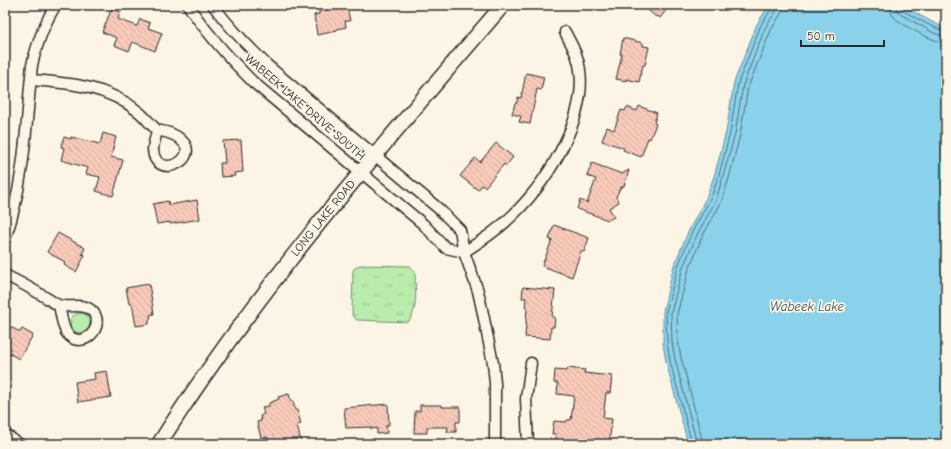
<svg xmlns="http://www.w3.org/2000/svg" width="951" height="449" font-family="'Comic Neue',sans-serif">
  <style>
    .grass { fill: #b9ecad; stroke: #728c6c }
    .park { fill: url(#park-tufts); stroke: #728c6c }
    .water { fill: #8ad2eb; stroke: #648f9e }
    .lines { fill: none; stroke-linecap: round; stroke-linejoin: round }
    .shore { stroke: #516e78; stroke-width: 1 }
    .building { fill: url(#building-back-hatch); stroke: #2b2b2b }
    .street-casing { stroke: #2b2b2b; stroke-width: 13 }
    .secondary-casing { stroke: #2b2b2b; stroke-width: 17 }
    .street { stroke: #fcf5e5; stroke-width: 10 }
    .secondary { stroke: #fcf5e5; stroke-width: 14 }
    .labels { text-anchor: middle; stroke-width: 3.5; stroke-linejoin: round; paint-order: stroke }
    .street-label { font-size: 12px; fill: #2b2b2b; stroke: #fcf5e5 }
    .water-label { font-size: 13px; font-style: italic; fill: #43555b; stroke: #fcf5e5 }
  </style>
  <defs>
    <pattern id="park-tufts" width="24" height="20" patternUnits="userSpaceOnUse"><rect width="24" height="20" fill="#b9ecad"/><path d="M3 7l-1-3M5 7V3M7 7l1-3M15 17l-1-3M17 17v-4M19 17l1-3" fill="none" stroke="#9fcb95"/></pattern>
    <pattern id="building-back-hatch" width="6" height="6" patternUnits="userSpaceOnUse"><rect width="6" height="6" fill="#f8caba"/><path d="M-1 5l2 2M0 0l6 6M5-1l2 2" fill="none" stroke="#d5aea0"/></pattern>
  </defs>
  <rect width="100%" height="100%" fill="#fcf5e5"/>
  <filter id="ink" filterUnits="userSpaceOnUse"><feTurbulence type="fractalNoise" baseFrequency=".025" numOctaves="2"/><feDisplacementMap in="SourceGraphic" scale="8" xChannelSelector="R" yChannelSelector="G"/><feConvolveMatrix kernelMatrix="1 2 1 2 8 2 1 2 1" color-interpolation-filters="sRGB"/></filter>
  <g filter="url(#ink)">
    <circle class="grass" cx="80" cy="323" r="10"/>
    <path class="park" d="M359,265l51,1 5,6c0,15 4,38 -7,50l-51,-2 -5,-5 1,-45z"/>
    <polygon class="water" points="769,5 902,5 919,15 946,29 946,444 688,444 666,362 663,343 663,311 674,265 689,230 707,196 715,173 726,132 734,82 757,24"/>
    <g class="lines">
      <g class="shore">
        <path d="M890,5c0,5 1,9 4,12 7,8 42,26 52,26"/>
        <polyline points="896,5 897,10 900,14 934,33 946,37"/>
        <path d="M901,5c0,1 0,2 0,3 3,5 39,23 45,24"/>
        <polyline points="692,444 670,361 667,342 666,312 678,266 692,232 711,198 719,175 730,133 738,83 761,25 772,8 772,5"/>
        <polyline points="697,444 675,359 672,342 671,313 683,267 697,235 716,200 723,176 735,134 743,85 765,28 776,11 777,5"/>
        <polyline points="703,444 689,387 681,358 678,341 677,314 689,269 702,237 721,203 729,178 740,135 748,87 771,30 782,12 783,5"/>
      </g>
    </g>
    <g class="building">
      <polygon points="654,5 670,5 660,18 658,16 656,17 649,11"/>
      <polygon points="347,7 350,21 345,21 346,27 337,29 337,30 332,31 332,32 317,35 314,15 319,14 319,11"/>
      <polygon points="112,8 120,12 118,19 137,26 140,19 150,23 148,28 162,33 155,51 133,42 129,51 114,45 117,38 102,32"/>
      <polygon points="623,38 643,43 643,46 649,47 645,65 643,65 639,82 626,79 626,81 616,79 622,54 620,54"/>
      <polygon points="526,73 544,77 541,90 537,89 530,124 519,122 521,116 512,114 515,103 517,103 518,97 521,98"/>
      <polygon points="639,106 657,113 654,123 656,124 650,139 648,138 641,157 623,150 624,148 602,141 607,127 614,130 621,110 625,111 627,107 637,111"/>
      <polygon points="103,133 116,137 111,157 123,160 113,196 96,191 100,177 86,174 88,168 61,160 64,148 61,147 64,137 71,139 71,137 100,144"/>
      <polygon points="241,140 243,172 234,173 235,176 221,177 220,163 225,163 223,141"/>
      <polygon points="496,143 513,157 506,166 504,164 485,187 482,185 478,190 460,176 475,158 480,162"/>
      <polygon points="592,163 622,174 629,170 624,186 620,188 616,197 619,202 609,208 614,217 608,220 577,209 580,200 587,203 596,179 587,176"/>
      <polygon points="197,200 200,219 170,224 170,222 157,224 153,204 168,201 169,205"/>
      <polygon points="554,225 589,238 584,252 581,251 572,277 542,266 552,240 549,239"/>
      <polygon points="58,233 85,248 82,254 85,255 76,272 64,265 65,262 47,252"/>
      <polygon points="149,284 154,314 150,315 151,319 149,319 149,324 136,326 132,304 129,304 126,288"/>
      <polygon points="523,287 555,290 552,317 555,317 554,327 551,327 550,339 525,337 527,308 525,307 526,298 522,298"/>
      <polygon points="5,324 20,332 22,329 33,335 19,359 5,351"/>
      <polygon points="568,368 585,370 584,373 612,376 610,393 606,393 603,418 612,419 609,444 555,444 556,434 552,434 554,421 566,422 567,420 571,420 574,396 557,394 558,383 554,383 555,370 567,371"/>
      <polygon points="107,371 111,397 78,402 75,382 95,379 94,373"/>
      <polygon points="289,394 291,401 293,401 295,410 297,410 301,424 297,425 301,442 292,444 276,444 275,441 268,443 267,437 261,438 257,422 261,421 260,416 264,414 262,407 269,406 269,403 279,399 278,397"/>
      <polygon points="388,404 389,425 386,425 387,433 377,434 377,428 371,429 370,427 346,428 344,408"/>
      <polygon points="420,405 442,405 442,407 460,407 460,422 456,422 456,432 447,432 448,427 427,427 427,433 414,433 415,411 420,411"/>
    </g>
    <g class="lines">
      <g class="street-casing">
        <g id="street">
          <path d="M188,5c19,29 41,53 65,77l170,142 23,24 18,4"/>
          <path d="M213,5c16,22 35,41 54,60l172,144 21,21 4,22 14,39 4,18 11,54 2,20v61"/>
          <path d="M31,80c39,3 77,6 108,32 7,6 12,13 18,18 -1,6 -3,12 -4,18 0,35 52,11 27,-9 -6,-6 -15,-7 -23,-9"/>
          <path d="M5,239c20,-56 21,-115 27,-174 5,-21 12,-42 24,-60"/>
          <path d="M464,252c17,-11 34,-22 49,-37 36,-35 81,-106 64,-158 -3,-9 -8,-17 -12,-25"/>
          <path d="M5,275c12,6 24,12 35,19 6,3 12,8 18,11 10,4 24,-3 33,5 18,15 -10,44 -25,22 -4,-8 -5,-18 -7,-27"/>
          <polyline points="5,434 19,444"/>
          <polyline points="528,444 526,399 531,363"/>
        </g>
      </g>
      <g class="secondary-casing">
        <path id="secondary" d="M159,444c100,-158 223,-298 344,-439"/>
      </g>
      <use href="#street" class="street"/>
      <use href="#secondary" class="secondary"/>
    </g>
  </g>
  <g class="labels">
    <g class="street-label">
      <text transform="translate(305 107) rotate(41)" y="4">WABEEK LAKE DRIVE SOUTH</text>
      <text transform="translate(323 218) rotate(-51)" y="4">LONG LAKE ROAD</text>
    </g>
    <g class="water-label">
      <text x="807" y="311">Wabeek Lake</text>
    </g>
  </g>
  <rect width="951" height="449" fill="none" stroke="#fcf5e5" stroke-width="20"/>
  <rect x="10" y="10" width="931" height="429" fill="none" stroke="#2b2b2b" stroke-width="1.5" filter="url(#ink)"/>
  <path d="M801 40v6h83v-6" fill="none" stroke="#2b2b2b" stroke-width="2"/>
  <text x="807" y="40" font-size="12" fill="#2b2b2b" stroke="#fcf5e5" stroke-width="3" paint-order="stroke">50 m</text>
</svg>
